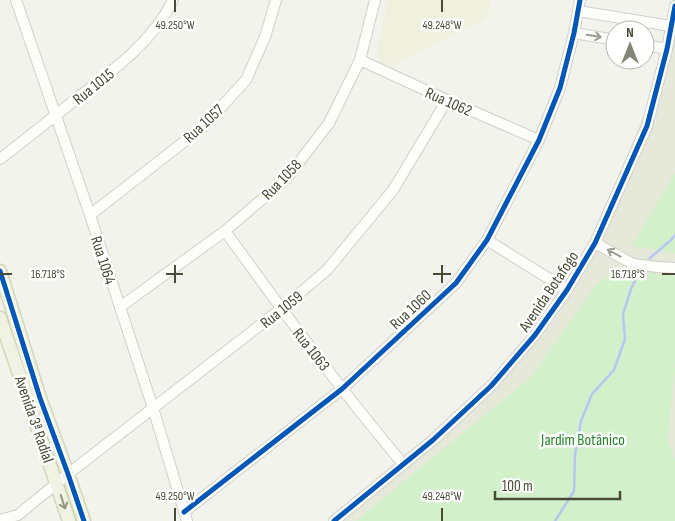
<svg xmlns="http://www.w3.org/2000/svg" width="675" height="521" font-family="'Sofia Sans Condensed',sans-serif">
  <style>
    .residential { fill: #e6e8d9 }
    .education { fill: #eff1de }
    .green { fill: #d2f0ca }
    .lines { fill: none; stroke-linecap: round; stroke-linejoin: round }
    .stream { stroke: #b9c4f4; stroke-width: 2.5 }
    .minor-casing { stroke: #d0d1c9; stroke-width: 12 }
    .major-casing { stroke: #d3d7b7; stroke-width: 15 }
    .minor { stroke: #fdfdfc; stroke-width: 10 }
    .major { stroke: #f0f2e4; stroke-width: 12 }
    .cycleway-casing { stroke: #fff; stroke-width: 8 }
    .cycleway { stroke: #0057b8; stroke-width: 5 }
    .oneway { stroke: #9b9b8f }
    .oneway2 { stroke: #959684 }
    .ticks { fill: none; stroke: #4a4b36; stroke-width: 2 }
    .labels { text-anchor: middle; stroke-width: 5; stroke-linejoin: round; paint-order: stroke }
    .street-label { font-size: 16px; fill: #4a4b36; stroke: #fff }
    .park-label { font-size: 16px; fill: #228425; stroke: #fff }
    .ticks-label { font-size: 12px; text-anchor: middle; fill: #4a4b36; stroke: #fff; stroke-width: 5; stroke-linejoin: round; paint-order: stroke }
  </style>
  <rect width="100%" height="100%" fill="#f2f3ec"/>
  <polygon class="residential" points="672,0 675,0 675,521 336,521 445,429 526,341 593,237 653,93"/>
  <polygon class="education" points="388,0 492,0 484,21 392,66 382,63 377,55 378,45"/>
  <g class="green">
    <polygon points="675,172 675,254 632,245 675,173"/>
    <polygon points="613,269 675,276 675,361 668,441 675,459 675,521 356,521 531,377 595,286 610,274"/>
  </g>
  <g class="lines">
    <g class="stream">
      <polyline points="650,258 671,240 675,235"/>
      <polyline points="555,521 574,491 575,455 581,421 592,394 614,370 625,339 623,314 631,289 641,268"/>
    </g>
    <g class="minor-casing">
      <g id="minor">
        <polyline points="16,0 90,215 153,408 187,521"/>
        <polyline points="578,11 671,26"/>
        <polyline points="574,33 615,40"/>
        <polyline points="645,45 667,49"/>
        <polyline points="360,60 447,100 539,140"/>
        <path d="M0,159c27,-21 54,-42 81,-64 34,-26 73,-55 92,-95"/>
        <polyline points="90,215 203,127 246,80 265,37 276,0"/>
        <path d="M225,231c57,79 115,158 178,233"/>
        <polyline points="487,240 567,290"/>
        <polyline points="595,243 633,264 658,267 675,268"/>
        <polyline points="120,307 225,231 287,178 329,123 360,60 375,0"/>
        <polyline points="184,512 342,389 456,283 487,240 539,140 560,88 574,33 580,0"/>
        <polyline points="0,520 18,515 68,474 281,309 327,270 393,190 447,100"/>
        <polyline points="334,521 433,440 491,386 535,335 567,290 595,243 647,126 667,49 675,6"/>
      </g>
    </g>
    <g class="major-casing">
      <g id="major">
        <polyline points="0,271 40,398 68,474 84,521"/>
        <polyline points="0,318 69,521"/>
      </g>
    </g>
    <use href="#minor" class="minor"/>
    <use href="#major" class="major"/>
    <g class="cycleway-casing">
      <g id="cycleway">
        <polyline points="0,271 40,398 68,474 84,521"/>
        <polyline points="184,512 342,389 456,283 487,240 539,140 560,88 574,33 580,0"/>
        <polyline points="334,521 433,440 491,386 535,335 567,290 595,243 647,126 667,49 675,6"/>
      </g>
    </g>
    <use href="#cycleway" class="cycleway"/>
  </g>
  <defs><path id="oneway-shaft" d="M-6 0H5M1.5-3L5.5 0L1.5 3" fill="none" stroke-width="1.6" stroke-linecap="round" stroke-linejoin="round" transform="scale(1.25)"/></defs>
  <g class="oneway">
    <use href="#oneway-shaft" transform="translate(594 36) rotate(10)"/>
    <use href="#oneway-shaft" transform="translate(614 253) rotate(-152)"/>
  </g>
  <use class="oneway2" href="#oneway-shaft" transform="translate(63 502) rotate(72)"/>
  <path class="ticks" d="M175,0v12M442,0v12M175,265v18M442,265v18M0,274h12M166,274h17M433,274h18M662,274h13M175,508v13M442,508v13"/>
  <g class="labels">
    <g class="street-label">
      <text transform="translate(93 86) rotate(-39)" y="6">Rua 1015</text>
      <text transform="translate(449 101) rotate(24)" y="6">Rua 1062</text>
      <text transform="translate(203 123) rotate(-43)" y="6">Rua 1057</text>
      <text transform="translate(281 179) rotate(-46)" y="6">Rua 1058</text>
      <text transform="translate(104 260) rotate(72)" y="6">Rua 1064</text>
      <text transform="translate(548 291) rotate(-56)" y="6">Avenida Botafogo</text>
      <text transform="translate(281 309) rotate(-39)" y="6">Rua 1059</text>
      <text transform="translate(410 309) rotate(-43)" y="6">Rua 1060</text>
      <text transform="translate(312 349) rotate(52)" y="6">Rua 1063</text>
      <text transform="translate(35 419) rotate(71)" y="6">Avenida 3ª Radial</text>
    </g>
    <g class="park-label">
      <text x="583" y="445">Jardim Botânico</text>
    </g>
  </g>
  <g class="ticks-label">
    <text x="175" y="29">49.250°W</text>
    <text x="442" y="29">49.248°W</text>
    <text x="48" y="278">16.718°S</text>
    <text x="628" y="278">16.718°S</text>
    <text x="175" y="500">49.250°W</text>
    <text x="442" y="500">49.248°W</text>
  </g>
  <g transform="translate(630 45)"><circle r="24" fill="#ffffff" stroke="#b7b7af"/>
  <path d="M0-4L9 19L0 12L-9 19Z" fill="#858676"/>
  <text y="-8" font-size="14" font-weight="bold" text-anchor="middle" fill="#4a4b36">N</text>
  </g>
  <path d="M495 491v8h125v-8" fill="none" stroke="#4a4b36" stroke-width="2.5"/>
  <text x="502" y="491" font-size="15" fill="#4a4b36" stroke="#ffffff" stroke-width="4" paint-order="stroke">100 m</text>
</svg>
